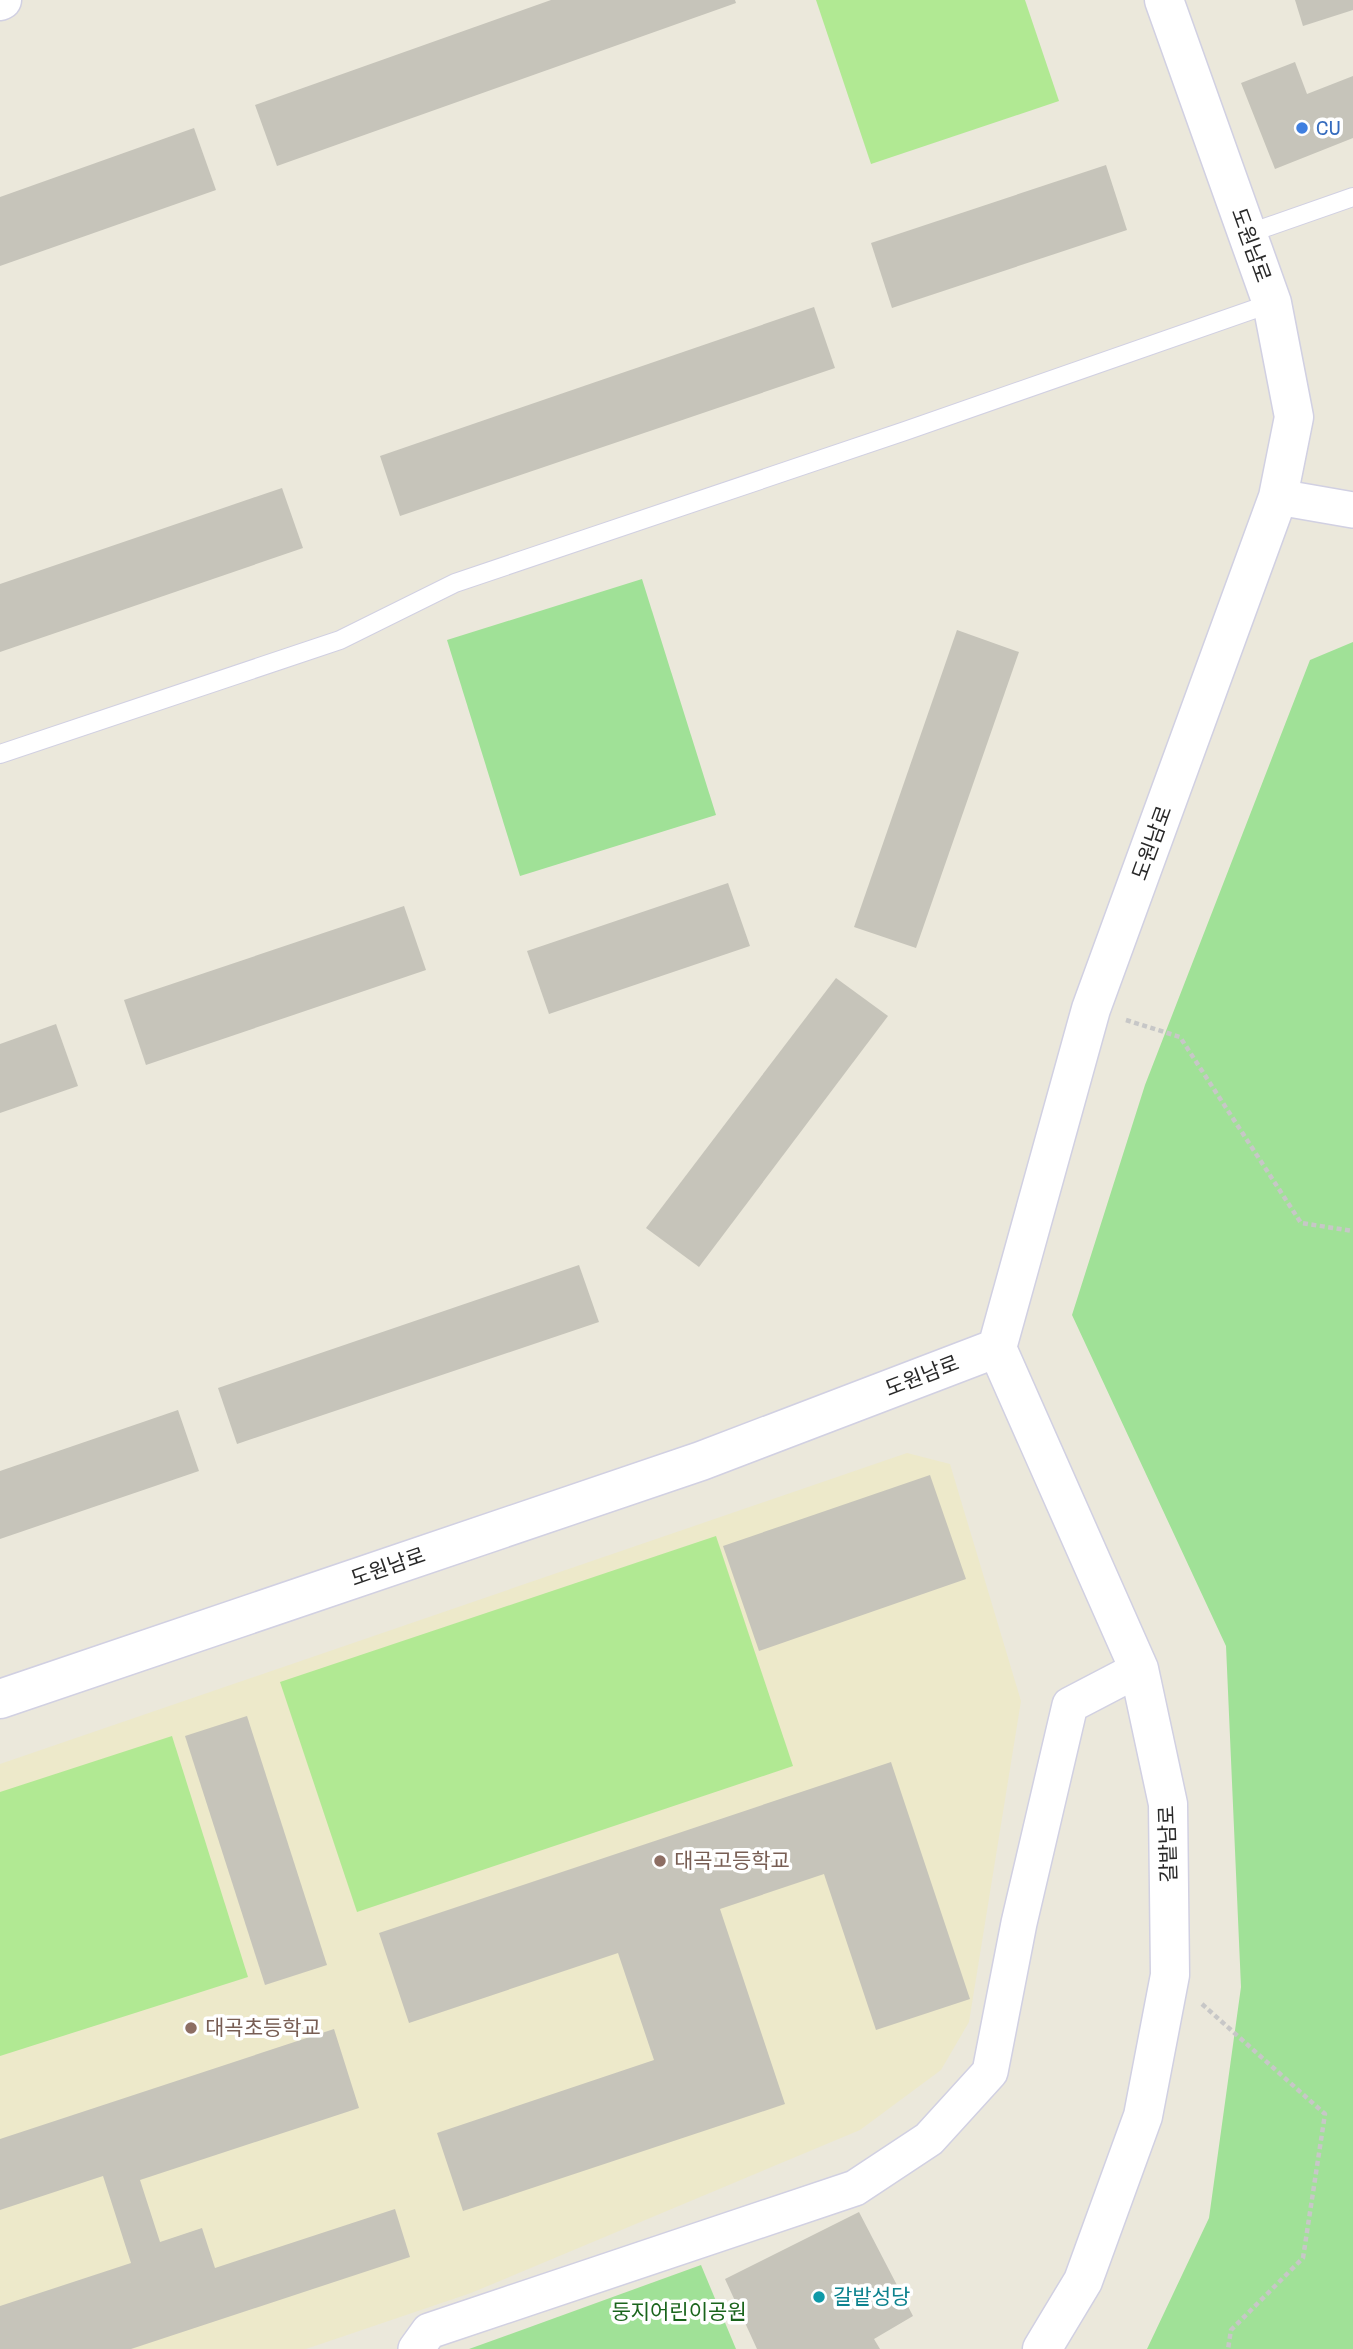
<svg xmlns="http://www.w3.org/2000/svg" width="1353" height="2349" font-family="'Archivo Narrow','Noto Sans KR',sans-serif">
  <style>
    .education { fill: #ede9ca }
    .green { fill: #a0e197 }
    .pitch { fill: #b1e993 }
    .building { fill: #c6c4ba }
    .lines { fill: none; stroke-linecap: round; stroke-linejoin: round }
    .lane-casing { stroke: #d1d0e2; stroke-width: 20 }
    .street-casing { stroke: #d1d0e2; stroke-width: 38 }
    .secondary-casing { stroke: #d1d0e2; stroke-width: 41 }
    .path { stroke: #c7c7c7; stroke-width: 4.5; stroke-dasharray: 5 3.5; stroke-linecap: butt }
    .lane { stroke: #fff; stroke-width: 18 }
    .street { stroke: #fff; stroke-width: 35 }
    .secondary { stroke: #fff; stroke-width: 38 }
    .shop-dot { fill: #3f7fe0; stroke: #fff; stroke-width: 2.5 }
    .education-dot { fill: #8d6e63; stroke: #fff; stroke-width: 2.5 }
    .culture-dot { fill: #0f9aa8; stroke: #fff; stroke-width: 2.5 }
    .labels { text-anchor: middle; stroke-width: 7; stroke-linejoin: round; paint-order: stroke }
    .shop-label { font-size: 21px; fill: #366cbe; stroke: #fff; text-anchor: start }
    .street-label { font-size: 21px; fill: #292929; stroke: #fff }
    .education-label { font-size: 21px; fill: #785e54; stroke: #fff; text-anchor: start }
    .culture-label { font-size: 21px; fill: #0d838f; stroke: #fff; text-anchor: start }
    .park-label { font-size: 21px; fill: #1a641c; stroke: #fff }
  </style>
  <rect width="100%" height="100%" fill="#ebe8db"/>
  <polygon class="education" points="907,1453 950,1464 1021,1701 969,2022 941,2070 860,2130 471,2293 306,2349 0,2349 0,1764"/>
  <g class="green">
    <polygon points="642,579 716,815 520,876 447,640"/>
    <polygon points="1353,642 1353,2349 1147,2349 1209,2218 1241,1987 1226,1646 1072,1315 1145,1085 1310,660"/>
    <polygon points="701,2265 736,2349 469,2349"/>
  </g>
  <g class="pitch">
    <polygon points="816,0 1025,0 1059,101 871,164"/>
    <polygon points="716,1536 793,1766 357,1912 280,1682"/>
    <polygon points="172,1736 248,1977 0,2056 0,1792"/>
  </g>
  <g class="building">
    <polygon points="551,0 735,0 736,3 277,166 255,105"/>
    <polygon points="1295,0 1353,0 1353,10 1303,26"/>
    <polygon points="1295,62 1307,94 1353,76 1353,138 1275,169 1241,83"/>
    <polygon points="194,128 216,190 0,266 0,197"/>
    <polygon points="1106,165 1127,230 892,308 871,243"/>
    <polygon points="814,307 835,368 400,516 380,456"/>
    <polygon points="282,488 303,548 0,652 0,584"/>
    <polygon points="957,630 1019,652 916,948 854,927"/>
    <polygon points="728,883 750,946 549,1014 527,951"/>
    <polygon points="404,906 426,970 146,1065 124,1000"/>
    <polygon points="836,978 888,1016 699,1267 646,1228"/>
    <polygon points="56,1024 78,1086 0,1113 0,1044"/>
    <polygon points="579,1265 599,1322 237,1444 218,1388"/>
    <polygon points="178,1410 199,1471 0,1539 0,1471"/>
    <polygon points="930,1475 966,1579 759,1651 723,1546"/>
    <polygon points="247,1716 327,1965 265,1985 185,1736"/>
    <polygon points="891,1762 970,1999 876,2030 824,1874 720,1909 785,2104 463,2211 437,2133 654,2060 618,1953 409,2023 379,1933"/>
    <polygon points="334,2029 359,2108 140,2180 160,2242 202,2228 215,2268 395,2209 410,2257 131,2349 0,2349 0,2306 131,2263 103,2176 0,2210 0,2139"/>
    <polygon points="859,2212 913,2316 874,2339 880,2349 757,2349 725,2279"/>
  </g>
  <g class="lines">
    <g class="lane-casing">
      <g id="lane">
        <polyline points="1247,234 1353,197"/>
        <polyline points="0,754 340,640 455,583 905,431 1272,303"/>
      </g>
    </g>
    <g class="street-casing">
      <g id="street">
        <polyline points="1278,497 1353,510"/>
        <polyline points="416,2349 429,2331 855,2188 929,2139 990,2072 1019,1923 1070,1705 1139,1669"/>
      </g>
    </g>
    <g class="secondary-casing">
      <g id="secondary">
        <polyline points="0,1 2,0"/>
        <polyline points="997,1348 1139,1669 1168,1804 1170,1975 1143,2116 1083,2281 1042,2349"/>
        <polyline points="0,1699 701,1461 997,1348 1091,1009 1278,497 1294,417 1272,303 1164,0"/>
      </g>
    </g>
    <g class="path">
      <polyline points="1126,1020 1180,1037 1301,1223 1353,1231"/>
      <polyline points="1202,2004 1325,2114 1303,2258 1231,2330 1228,2349"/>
    </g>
    <use href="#lane" class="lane"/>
    <use href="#street" class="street"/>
    <use href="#secondary" class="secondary"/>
  </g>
  <circle class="shop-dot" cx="1302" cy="128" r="7"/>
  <g class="education-dot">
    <circle cx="660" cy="1861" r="7"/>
    <circle cx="191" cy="2028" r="7"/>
  </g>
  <circle class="culture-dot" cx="819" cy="2297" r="7"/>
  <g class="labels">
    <g class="shop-label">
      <text x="1316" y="135">CU</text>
    </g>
    <g class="street-label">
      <text transform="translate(1251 245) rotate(70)" y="7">도원남로</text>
      <text transform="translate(1152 843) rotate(-70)" y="7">도원남로</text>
      <text transform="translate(922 1376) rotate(-21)" y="7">도원남로</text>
      <text transform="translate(388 1567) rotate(-19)" y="7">도원남로</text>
      <text transform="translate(1168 1844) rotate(-92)" y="7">갈밭남로</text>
    </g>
    <g class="education-label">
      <text x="674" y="1868">대곡고등학교</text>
      <text x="205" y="2035">대곡초등학교</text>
    </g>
    <g class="culture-label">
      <text x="833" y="2304">갈밭성당</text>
    </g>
    <g class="park-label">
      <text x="679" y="2319">둥지어린이공원</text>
    </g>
  </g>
</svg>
